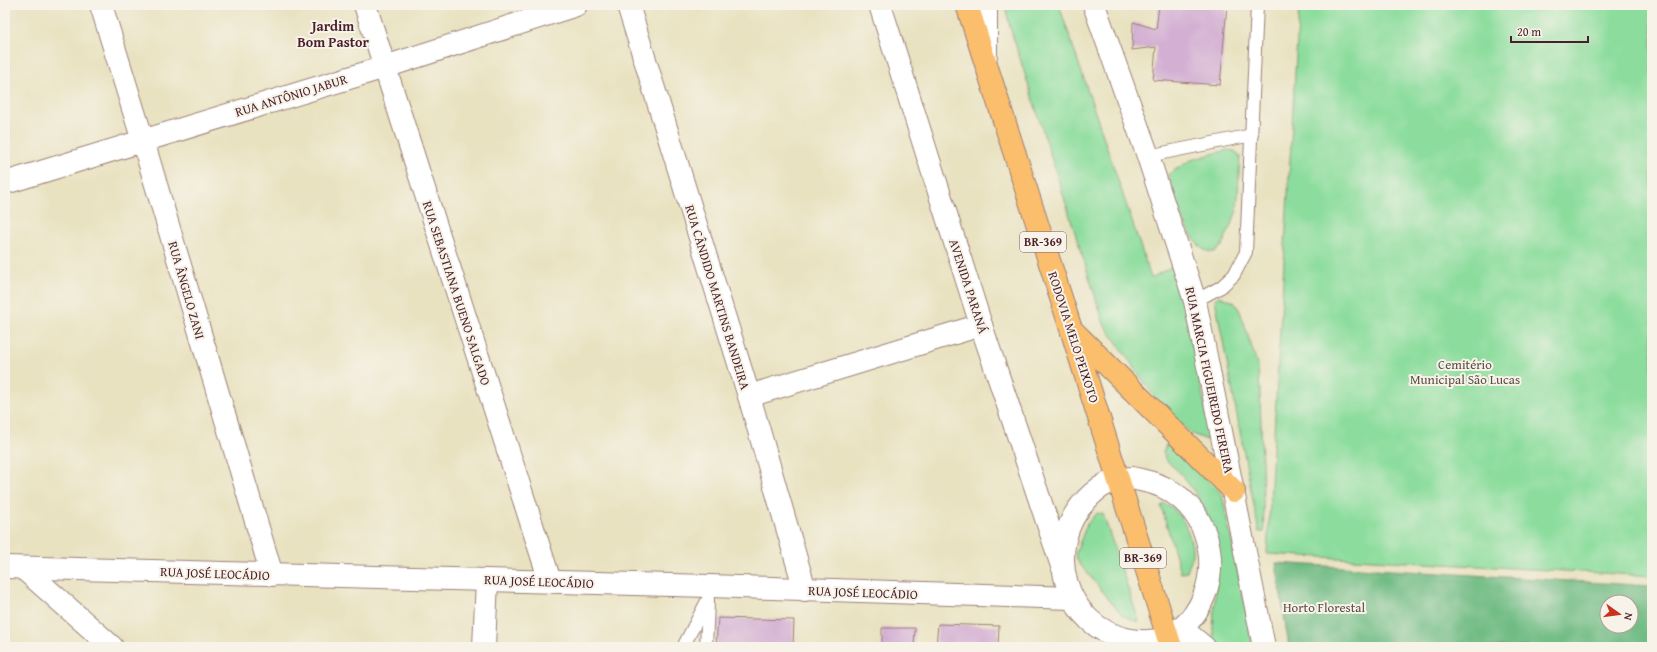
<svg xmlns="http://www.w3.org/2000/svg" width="1657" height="652" font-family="'Gentium Book Plus',serif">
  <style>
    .green { fill: #8cdd9d; stroke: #6b7e64 }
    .forest { fill: #71bc84; stroke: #5e6e58; fill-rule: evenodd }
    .building { fill: #d3afd3 }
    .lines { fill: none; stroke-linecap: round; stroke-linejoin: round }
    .service-casing { stroke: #9a8076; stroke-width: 14 }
    .minor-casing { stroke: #9a8076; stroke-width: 24 }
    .tertiary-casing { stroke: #9a8076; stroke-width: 24 }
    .primary-casing { stroke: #9a8076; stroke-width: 24 }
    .service { stroke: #fff; stroke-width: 12 }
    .minor { stroke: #fff; stroke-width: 22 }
    .tertiary { stroke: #fff; stroke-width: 22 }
    .primary { stroke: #fabe6d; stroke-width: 22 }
    .labels { text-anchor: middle; stroke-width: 4; stroke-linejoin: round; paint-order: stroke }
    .shield { fill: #f7f3e8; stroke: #7e5f64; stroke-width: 1 }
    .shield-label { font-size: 12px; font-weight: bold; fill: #4a1f2b }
    .street-label { font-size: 13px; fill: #4a1f2b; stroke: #f7f3e8 }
    .park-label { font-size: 13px; fill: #5a4e48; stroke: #f7f3e8 }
    .neighbourhood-label { font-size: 14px; font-weight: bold; fill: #4a1f2b; stroke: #f7f3e8 }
  </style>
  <rect width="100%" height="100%" fill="#f7f3e8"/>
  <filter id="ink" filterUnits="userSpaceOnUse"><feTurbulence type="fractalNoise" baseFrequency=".025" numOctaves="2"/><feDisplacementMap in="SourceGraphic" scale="8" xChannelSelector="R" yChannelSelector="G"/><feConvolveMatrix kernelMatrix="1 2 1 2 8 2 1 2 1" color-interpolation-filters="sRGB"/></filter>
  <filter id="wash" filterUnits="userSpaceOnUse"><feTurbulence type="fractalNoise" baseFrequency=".012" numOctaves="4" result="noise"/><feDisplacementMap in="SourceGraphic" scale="16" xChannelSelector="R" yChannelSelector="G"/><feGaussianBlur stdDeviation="0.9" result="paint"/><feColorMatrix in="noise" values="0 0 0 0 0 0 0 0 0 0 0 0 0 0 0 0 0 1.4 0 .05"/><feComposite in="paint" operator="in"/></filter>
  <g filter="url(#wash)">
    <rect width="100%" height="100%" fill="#e9e2c1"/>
    <g class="green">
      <polygon points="1005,5 1059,5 1151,278 1175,265 1211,435 1207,440 1192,434 1156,399 1104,324 1010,27"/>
      <polygon points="1299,5 1652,5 1652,576 1267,554"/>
      <path d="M1227,150l8,1 5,6 -3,54 -15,35 -7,6c-4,0 -8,0 -12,-3 -15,-12 -33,-55 -34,-75l22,-14z"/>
      <polygon points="1219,296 1234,302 1240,311 1258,367 1260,390 1264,532 1259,532 1215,299"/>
      <polygon points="1166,445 1172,446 1178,450 1222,494 1253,647 1214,647 1213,628 1217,568 1210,521 1199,498 1181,474 1165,459 1163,452"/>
      <path d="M1164,504c16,2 28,33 28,46 1,7 -3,15 -5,22l-6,1 -20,-67z"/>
      <polygon points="1097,513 1103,514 1139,621 1138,622 1122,615 1079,563 1075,555 1087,524"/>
    </g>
    <path class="forest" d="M1276,563l376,23v61h-363zM1607,602h24v24h-24z"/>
    <g id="blocks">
      <g class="building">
        <polygon points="1159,5 1227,5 1220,85 1153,80 1156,47 1132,50 1133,22 1156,29"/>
        <polygon points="718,618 794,620 793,647 716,645"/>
        <polygon points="938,624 999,626 998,647 936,647"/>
        <polygon points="882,628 915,628 914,647 882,647"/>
      </g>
    </g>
  </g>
  <g filter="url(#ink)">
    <use href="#blocks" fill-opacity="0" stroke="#9a8076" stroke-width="1"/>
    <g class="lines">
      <g class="service-casing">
        <g id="service">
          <polyline points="1148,156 1252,135"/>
          <polyline points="1195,301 1221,287 1234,275 1246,252 1257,5"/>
          <polyline points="683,647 708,599"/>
          <polyline points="706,647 708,602"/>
        </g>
      </g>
      <g class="minor-casing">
        <g id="minor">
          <polyline points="101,5 143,141 272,575"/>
          <polyline points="365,5 550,581"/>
          <polyline points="628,5 749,396 805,590"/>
          <polyline points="880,5 981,325 1062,566"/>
          <polyline points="986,5 986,56"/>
          <polyline points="5,183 385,67 576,5"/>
          <polyline points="749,396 981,325"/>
          <polyline points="5,567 709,586 1072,598"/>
          <polyline points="23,568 112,647"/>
          <polyline points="484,647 487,580"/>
        </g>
      </g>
      <g class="tertiary-casing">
        <g id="tertiary">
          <polyline points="1094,5 1148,156 1195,301 1264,647"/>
          <path d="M1132,478c14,3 28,6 40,14 47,30 51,99 10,136 -15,13 -33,15 -51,12 -67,-11 -90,-94 -44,-141 13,-14 26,-20 45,-21z"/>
          <polyline points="1181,628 1204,647"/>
        </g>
      </g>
      <g class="primary-casing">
        <g id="primary">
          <polyline points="967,5 1071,329 1171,647"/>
          <polyline points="1073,331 1234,491"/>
        </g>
      </g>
      <use href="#service" class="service"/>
      <use href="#minor" class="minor"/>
      <use href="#tertiary" class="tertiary"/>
      <use href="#primary" class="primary"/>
    </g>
  </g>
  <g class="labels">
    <g class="shield">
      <rect x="1020" y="232" width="46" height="20" rx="3"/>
      <rect x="1120" y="548" width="46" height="20" rx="3"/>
    </g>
    <g class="shield-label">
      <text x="1043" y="246">BR-369</text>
      <text x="1143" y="562">BR-369</text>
    </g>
    <g class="street-label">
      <text transform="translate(291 95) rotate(-17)" y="5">RUA ANTÔNIO JABUR</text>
      <text transform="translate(969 286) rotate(72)" y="5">AVENIDA PARANÁ</text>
      <text transform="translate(187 290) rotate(74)" y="5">RUA ÂNGELO ZANI</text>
      <text transform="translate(457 293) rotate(72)" y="5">RUA SEBASTIANA BUENO SALGADO</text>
      <text transform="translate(718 297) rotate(73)" y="5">RUA CÂNDIDO MARTINS BANDEIRA</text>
      <text transform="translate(1074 337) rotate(72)" y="5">RODOVIA MELO PEIXOTO</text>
      <text transform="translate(1210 380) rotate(78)" y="5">RUA MARCIA FIGUEIREDO FEREIRA</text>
      <text transform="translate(215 573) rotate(2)" y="5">RUA JOSÉ LEOCÁDIO</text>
      <text transform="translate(539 581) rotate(2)" y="5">RUA JOSÉ LEOCÁDIO</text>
      <text transform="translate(863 592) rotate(2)" y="5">RUA JOSÉ LEOCÁDIO</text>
    </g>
    <g class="park-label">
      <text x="1465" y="369">Cemitério<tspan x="1465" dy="15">Municipal São Lucas</tspan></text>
      <text x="1324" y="612">Horto Florestal</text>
    </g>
    <g class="neighbourhood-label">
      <text x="333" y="31">Jardim<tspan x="333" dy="16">Bom Pastor</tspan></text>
    </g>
  </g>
  <rect width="1657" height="652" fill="none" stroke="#f7f3e8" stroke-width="20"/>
  <g transform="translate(1619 614) rotate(104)"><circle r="19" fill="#f7f3e8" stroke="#b29e9c"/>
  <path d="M0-3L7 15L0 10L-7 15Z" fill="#c8321e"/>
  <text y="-6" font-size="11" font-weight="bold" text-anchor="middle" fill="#4a1f2b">N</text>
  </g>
  <path d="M1511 36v6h77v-6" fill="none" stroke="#4a1f2b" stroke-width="2"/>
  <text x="1517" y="36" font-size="12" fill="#4a1f2b" stroke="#f7f3e8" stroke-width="3" paint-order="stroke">20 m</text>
</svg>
